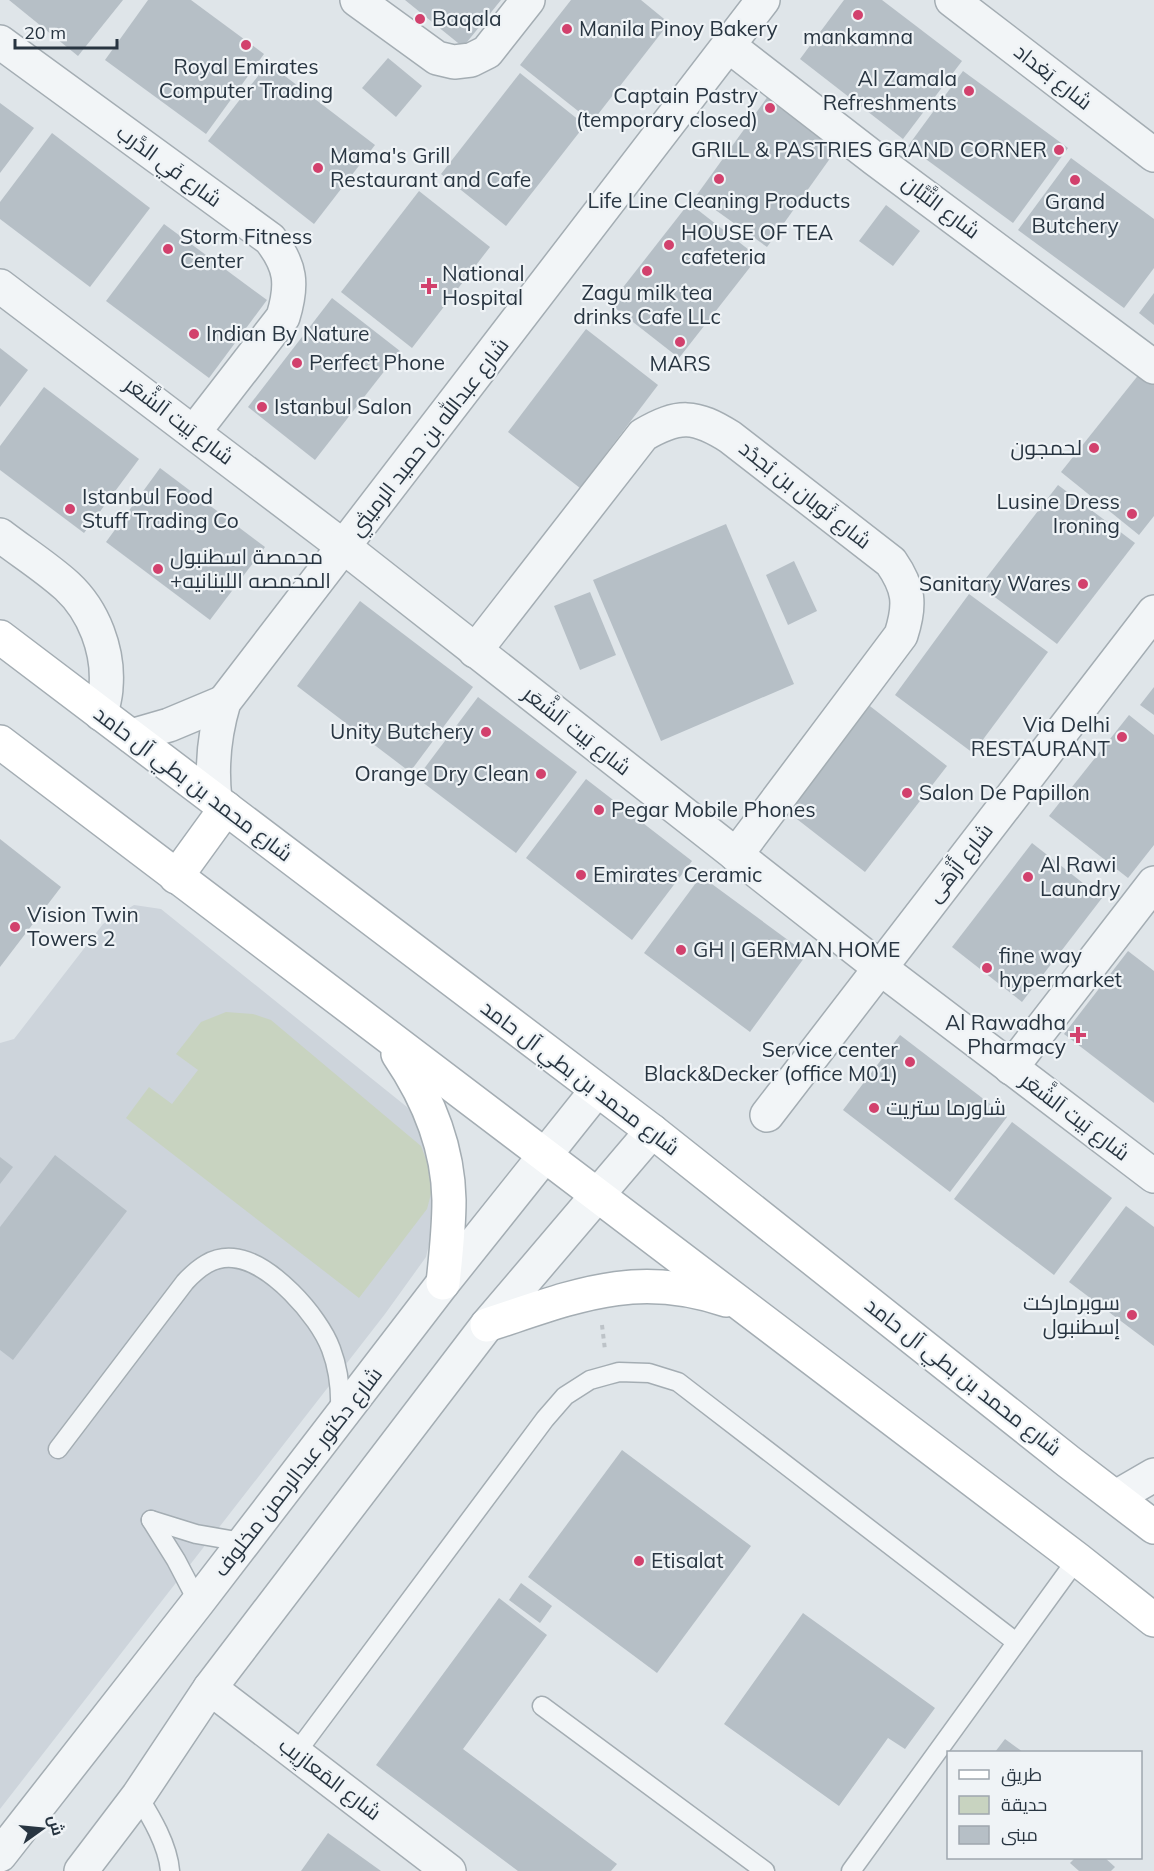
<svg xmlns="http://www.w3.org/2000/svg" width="1154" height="1871" font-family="Mulish,Cairo,sans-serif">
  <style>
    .built { fill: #cdd4db }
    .green { fill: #c8d3c0 }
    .building { fill: #b6bfc6 }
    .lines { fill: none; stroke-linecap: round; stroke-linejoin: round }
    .lane-casing { stroke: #a4adb3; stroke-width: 21 }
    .street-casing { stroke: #a4adb3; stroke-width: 36 }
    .secondary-casing { stroke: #a4adb3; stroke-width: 36 }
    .path { stroke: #bdc3c8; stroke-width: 4; stroke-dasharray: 4.5 4.5; stroke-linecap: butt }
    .lane { stroke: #f2f5f7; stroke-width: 18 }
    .street { stroke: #f2f5f7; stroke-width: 33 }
    .secondary { stroke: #fff; stroke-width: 33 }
    .poi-dot { fill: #d2416d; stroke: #eff3f6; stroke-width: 2 }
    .labels { text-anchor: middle; stroke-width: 4.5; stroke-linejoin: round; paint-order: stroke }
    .poi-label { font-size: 21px; fill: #283541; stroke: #eff3f6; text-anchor: start }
    .street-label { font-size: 21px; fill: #283541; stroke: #eff3f6 }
  </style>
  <rect width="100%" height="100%" fill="#dfe5e9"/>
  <polygon class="built" points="134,905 161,909 407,1107 432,1141 442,1190 426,1257 385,1314 0,1809 0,1043 14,1039 103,924"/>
  <polygon class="green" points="226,1012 253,1014 271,1020 421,1146 430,1170 432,1190 427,1209 359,1298 126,1118 149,1087 172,1104 198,1070 176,1054 201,1022"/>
  <g class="building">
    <polygon points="9,0 123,0 78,56"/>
    <polygon points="148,0 191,0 264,54 206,134 105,60"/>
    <polygon points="405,0 501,0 463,47"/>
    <polygon points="571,0 641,0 669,23 592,122 520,65"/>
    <polygon points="844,0 882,0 962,61 903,139 800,59"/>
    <polygon points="388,58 422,86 396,117 362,88"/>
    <polygon points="268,63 375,145 314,224 208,141"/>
    <polygon points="963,71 1068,148 1013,223 908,146"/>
    <polygon points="520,73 585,125 506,226 441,174"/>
    <polygon points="771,92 841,143 767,247 696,196"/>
    <polygon points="0,103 34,128 0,173"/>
    <polygon points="52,133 150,208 90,287 0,219 0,202"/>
    <polygon points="1071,158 1154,219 1154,268 1124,308 1018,230"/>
    <polygon points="419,191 490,247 412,348 341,292"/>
    <polygon points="689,203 758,257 679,358 610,304"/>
    <polygon points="886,205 920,231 893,266 859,241"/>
    <polygon points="164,224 267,300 209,378 106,301"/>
    <polygon points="1154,293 1154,325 1139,313"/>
    <polygon points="332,298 400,351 315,460 248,407"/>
    <polygon points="586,329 658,385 580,488 508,432"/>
    <polygon points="0,348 28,370 0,407"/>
    <polygon points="1144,368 1154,377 1154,516 1139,535 1061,472"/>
    <polygon points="44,387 139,459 84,533 0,470 0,446"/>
    <polygon points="160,468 265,547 210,620 106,542"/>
    <polygon points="1058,485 1135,543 1057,644 980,586"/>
    <polygon points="726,524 794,684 661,741 593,580"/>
    <polygon points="794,561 817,611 788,625 766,575"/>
    <polygon points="590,592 616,655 580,670 554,606"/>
    <polygon points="969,594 1048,652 973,753 895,695"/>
    <polygon points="360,601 473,687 410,772 297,686"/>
    <polygon points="1154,687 1154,715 1140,705"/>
    <polygon points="478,697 577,772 516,853 417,778"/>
    <polygon points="866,703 947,766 865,872 784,809"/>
    <polygon points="1129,715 1154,735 1154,845 1128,878 1049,816"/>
    <polygon points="586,779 692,861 632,940 526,858"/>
    <polygon points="0,839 61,887 0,967"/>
    <polygon points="1032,843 1102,898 1022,1002 952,947"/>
    <polygon points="701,876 807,954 750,1032 644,953"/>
    <polygon points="1128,951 1154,971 1154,1103 1064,1034"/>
    <polygon points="900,1035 1007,1117 950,1192 843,1110"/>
    <polygon points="1012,1122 1112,1198 1054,1275 954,1199"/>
    <polygon points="55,1155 127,1211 13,1360 0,1350 0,1227"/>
    <polygon points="0,1157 13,1167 0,1184"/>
    <polygon points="1126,1206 1154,1227 1154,1346 1069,1282"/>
    <polygon points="622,1450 751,1546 657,1673 528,1577"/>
    <polygon points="521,1583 552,1606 540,1623 509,1600"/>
    <polygon points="499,1598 547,1635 463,1749 617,1864 611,1871 518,1871 376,1765"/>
    <polygon points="803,1613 935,1708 905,1749 888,1738 839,1806 724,1724"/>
    <polygon points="1005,1739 1023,1752 995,1752"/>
    <polygon points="328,1833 381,1871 301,1871"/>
    <polygon points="1075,1858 1105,1858 1115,1867 1111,1871 1079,1871 1070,1863"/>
  </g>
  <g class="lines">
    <g class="lane-casing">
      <g id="lane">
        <path d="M58,1449l127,-167c13,-14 28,-26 48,-24 37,3 86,58 98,91 8,21 10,42 9,64"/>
        <polyline points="151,1520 176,1560 198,1602"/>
        <polyline points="151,1520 196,1534 242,1542"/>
        <polyline points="542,1706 765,1871"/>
        <polyline points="296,1753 545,1419 565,1396 590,1380 608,1375 619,1372 649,1373 678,1382 1016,1642"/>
        <path d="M138,1796c13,21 30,49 32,75"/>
        <polyline points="851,1871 1077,1559"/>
      </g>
    </g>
    <g class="street-casing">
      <g id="street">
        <polyline points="357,0 437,58 454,62 471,60 487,52 528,0"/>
        <polyline points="952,0 1154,155"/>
        <path d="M0,42l270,197c21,27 23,45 13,78l-89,115"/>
        <polyline points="729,46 875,159 1154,367"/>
        <polyline points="0,286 344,547 879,967 1154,1176"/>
        <path d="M0,535c22,17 46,32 67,51 27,25 42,65 39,101 0,9 -3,18 -5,27"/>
        <path d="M475,651l168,-216c36,-21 52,-20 87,2l161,125c18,26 20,42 10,73l-165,220"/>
        <polyline points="131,736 169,725 224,702"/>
        <path d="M215,800c-4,-35 -1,-65 9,-98l539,-702"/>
        <polyline points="1011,1068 1154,883"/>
        <polyline points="767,1115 1154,612"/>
        <polyline points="1116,1497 1154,1475"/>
        <polyline points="210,1688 449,1871"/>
        <polyline points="0,1855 198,1602 443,1283 597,1090"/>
        <polyline points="81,1871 138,1796 210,1688 487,1325 652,1131"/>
      </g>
    </g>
    <g class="secondary-casing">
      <g id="secondary">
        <polyline points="0,637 652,1131 1069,1462 1154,1527"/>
        <polyline points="0,742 1077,1559 1154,1620"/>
        <polyline points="176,877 226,808"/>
        <path d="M398,1054c30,44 50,93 51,146 0,28 -3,56 -6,83"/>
        <path d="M487,1325c86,-28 148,-56 239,-25"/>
      </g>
    </g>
    <polyline class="path" points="602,1325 605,1350"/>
    <use href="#lane" class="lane"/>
    <use href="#street" class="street"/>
    <use href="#secondary" class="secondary"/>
  </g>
  <g class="poi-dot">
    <circle cx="858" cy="15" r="6"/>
    <circle cx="420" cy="19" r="6"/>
    <circle cx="567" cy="29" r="6"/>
    <circle cx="246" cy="45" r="6"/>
    <circle cx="969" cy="91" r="6"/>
    <circle cx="770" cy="108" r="6"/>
    <circle cx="1059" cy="150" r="6"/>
    <circle cx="318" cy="168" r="6"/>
    <circle cx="719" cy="179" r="6"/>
    <circle cx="1075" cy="180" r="6"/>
    <circle cx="669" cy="245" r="6"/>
    <circle cx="168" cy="249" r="6"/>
    <circle cx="647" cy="271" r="6"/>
    <path d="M426 277h6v6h6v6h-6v6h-6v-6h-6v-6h6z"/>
    <circle cx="194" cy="334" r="6"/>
    <circle cx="680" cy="342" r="6"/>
    <circle cx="297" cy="363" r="6"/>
    <circle cx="262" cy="407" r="6"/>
    <circle cx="1094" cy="448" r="6"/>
    <circle cx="70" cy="509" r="6"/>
    <circle cx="1132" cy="514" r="6"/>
    <circle cx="158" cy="569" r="6"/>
    <circle cx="1083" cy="584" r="6"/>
    <circle cx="486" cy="732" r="6"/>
    <circle cx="1122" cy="737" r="6"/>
    <circle cx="541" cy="774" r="6"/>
    <circle cx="907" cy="793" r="6"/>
    <circle cx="599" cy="810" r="6"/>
    <circle cx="581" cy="875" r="6"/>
    <circle cx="1028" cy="877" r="6"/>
    <circle cx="15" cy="927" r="6"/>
    <circle cx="681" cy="950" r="6"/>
    <circle cx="987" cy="968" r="6"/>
    <path d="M1075 1026h6v6h6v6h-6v6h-6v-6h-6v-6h6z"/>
    <circle cx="910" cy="1062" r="6"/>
    <circle cx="874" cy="1108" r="6"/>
    <circle cx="1132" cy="1315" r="6"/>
    <circle cx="639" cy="1561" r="6"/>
  </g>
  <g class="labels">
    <g class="poi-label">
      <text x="432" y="26">Baqala</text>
      <text x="579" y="36">Manila Pinoy Bakery</text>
      <text x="858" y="44" text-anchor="middle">mankamna</text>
      <text x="246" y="74" text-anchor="middle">Royal Emirates<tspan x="246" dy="24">Computer Trading</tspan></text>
      <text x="957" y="86" text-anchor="end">Al Zamala<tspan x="957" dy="24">Refreshments</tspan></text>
      <text x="758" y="103" text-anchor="end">Captain Pastry<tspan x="758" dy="24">(temporary closed)</tspan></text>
      <text x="1047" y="157" text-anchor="end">GRILL &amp; PASTRIES GRAND CORNER</text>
      <text x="330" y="163">Mama's Grill<tspan x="330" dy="24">Restaurant and Cafe</tspan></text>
      <text x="719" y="208" text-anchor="middle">Life Line Cleaning Products</text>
      <text x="1075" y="209" text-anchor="middle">Grand<tspan x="1075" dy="24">Butchery</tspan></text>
      <text x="681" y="240">HOUSE OF TEA<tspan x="681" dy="24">cafeteria</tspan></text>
      <text x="180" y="244">Storm Fitness<tspan x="180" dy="24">Center</tspan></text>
      <text x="442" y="281">National<tspan x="442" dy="24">Hospital</tspan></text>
      <text x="647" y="300" text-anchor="middle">Zagu milk tea<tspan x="647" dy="24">drinks Cafe LLc</tspan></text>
      <text x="206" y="341">Indian By Nature</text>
      <text x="309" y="370">Perfect Phone</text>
      <text x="680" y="371" text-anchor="middle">MARS</text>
      <text x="274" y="414">Istanbul Salon</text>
      <text x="1082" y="455" text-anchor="end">لحمجون</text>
      <text x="82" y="504">Istanbul Food<tspan x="82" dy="24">Stuff Trading Co</tspan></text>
      <text x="1120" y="509" text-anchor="end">Lusine Dress<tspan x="1120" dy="24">Ironing</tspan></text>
      <text x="170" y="564">محمصة اسطنبول<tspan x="170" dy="24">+المحمصه اللبنانيه</tspan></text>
      <text x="1071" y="591" text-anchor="end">Sanitary Wares</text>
      <text x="1110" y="732" text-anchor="end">Via Delhi<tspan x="1110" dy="24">RESTAURANT</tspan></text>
      <text x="474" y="739" text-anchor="end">Unity Butchery</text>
      <text x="529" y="781" text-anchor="end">Orange Dry Clean</text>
      <text x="919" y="800">Salon De Papillon</text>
      <text x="611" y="817">Pegar Mobile Phones</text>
      <text x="1040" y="872">Al Rawi<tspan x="1040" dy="24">Laundry</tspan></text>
      <text x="593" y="882">Emirates Ceramic</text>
      <text x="27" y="922">Vision Twin<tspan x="27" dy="24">Towers 2</tspan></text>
      <text x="693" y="957">GH | GERMAN HOME</text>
      <text x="999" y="963">fine way<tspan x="999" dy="24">hypermarket</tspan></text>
      <text x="1066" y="1030" text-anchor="end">Al Rawadha<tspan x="1066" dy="24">Pharmacy</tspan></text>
      <text x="898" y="1057" text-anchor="end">Service center<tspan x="898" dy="24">Black&amp;Decker (office M01)</tspan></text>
      <text x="886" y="1115">شاورما ستريت</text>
      <text x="1120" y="1310" text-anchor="end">سوبرماركت<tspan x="1120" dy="24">إسطنبول</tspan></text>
      <text x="651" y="1568">Etisalat</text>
    </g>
    <g class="street-label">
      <text transform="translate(1053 77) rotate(38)" y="7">شارع بَغداد</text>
      <text transform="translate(169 166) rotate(36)" y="7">شارع فَي الدَّرب</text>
      <text transform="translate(941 207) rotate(37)" y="7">شارع التَّبَّان</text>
      <text transform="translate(179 421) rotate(37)" y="7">شارع بَيت اَلشَّعَر</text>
      <text transform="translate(429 437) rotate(-52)" y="7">شارع عبدالله بن حميد الرميثي</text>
      <text transform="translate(805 495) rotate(38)" y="7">شارع ثَوبان بن بُجدُد</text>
      <text transform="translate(577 731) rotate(38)" y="7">شارع بَيت اَلشَّعَر</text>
      <text transform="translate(193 784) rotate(37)" y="7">شارع محمد بن بطي آل حامد</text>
      <text transform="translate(960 863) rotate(-52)" y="7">شارع أَزْهَى</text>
      <text transform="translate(580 1078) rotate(37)" y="7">شارع محمد بن بطي آل حامد</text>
      <text transform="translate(1075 1117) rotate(37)" y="7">شارع بَيت اَلشَّعَر</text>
      <text transform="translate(963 1377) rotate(38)" y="7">شارع محمد بن بطي آل حامد</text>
      <text transform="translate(298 1472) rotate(-52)" y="7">شارع دكتور عبدالرحمن مخلوف</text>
      <text transform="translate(330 1779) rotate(37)" y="7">شارع المَعازِيب</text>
    </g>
  </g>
  <rect x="947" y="1751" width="195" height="108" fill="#eff3f6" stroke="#9fa7ae" stroke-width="1.5"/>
  <rect x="959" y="1770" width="30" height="9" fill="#ffffff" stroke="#9fa7ae" stroke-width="1.5"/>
  <text x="1001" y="1781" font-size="18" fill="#283541">طريق</text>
  <rect x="959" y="1796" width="30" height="18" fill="#c8d3c0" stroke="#9fa7ae" stroke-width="1.5"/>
  <text x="1001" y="1811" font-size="18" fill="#283541">حديقة</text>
  <rect x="959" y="1826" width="30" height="18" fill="#b6bfc6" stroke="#9fa7ae" stroke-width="1.5"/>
  <text x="1001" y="1841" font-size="18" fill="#283541">مبنى</text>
  <g transform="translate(42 1829) rotate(75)" stroke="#eff3f6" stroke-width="4.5" paint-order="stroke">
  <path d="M0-4.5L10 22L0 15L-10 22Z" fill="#283541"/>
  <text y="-9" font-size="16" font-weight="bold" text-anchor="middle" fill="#283541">ش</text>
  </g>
  <path d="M15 39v9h102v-9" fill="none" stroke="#283541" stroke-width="3"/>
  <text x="24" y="39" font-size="18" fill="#283541" stroke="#eff3f6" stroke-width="4.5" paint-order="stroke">20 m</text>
</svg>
